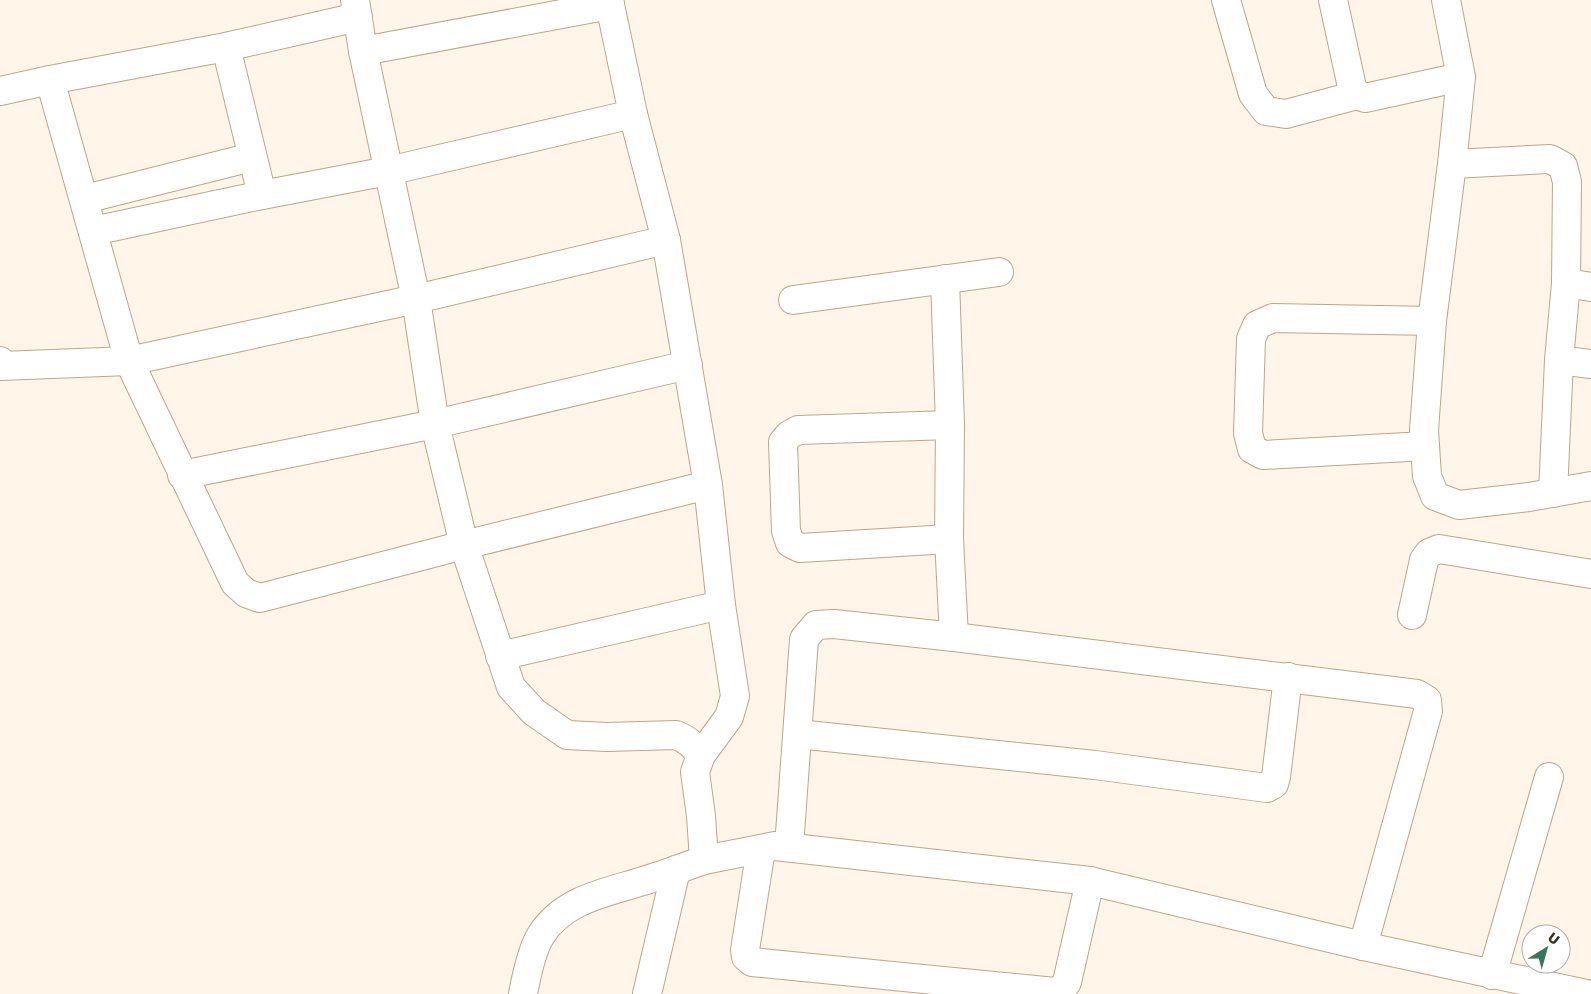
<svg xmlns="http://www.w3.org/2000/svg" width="1591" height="994" font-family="Rubik,sans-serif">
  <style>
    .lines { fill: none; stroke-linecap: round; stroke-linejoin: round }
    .minor-casing { stroke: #bda689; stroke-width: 30 }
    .minor { stroke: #fff; stroke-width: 28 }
  </style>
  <rect width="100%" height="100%" fill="#fff5e9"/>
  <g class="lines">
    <g class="minor-casing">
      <g id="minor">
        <path d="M355,0l8,51 53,248 19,125 29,121 47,142 23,25 33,23 40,2 69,-2c11,4 17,10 25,20"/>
        <polyline points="1226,0 1253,94 1266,111 1286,114 1357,95"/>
        <polyline points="1333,0 1352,87 1357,95 1365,98 1461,77"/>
        <polyline points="1446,0 1461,77 1452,164 1432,321 1424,430 1427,476 1435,496 1459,505 1529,497 1591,486"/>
        <polyline points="226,47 262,195"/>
        <polyline points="363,51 610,5"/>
        <polyline points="50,80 129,361 235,583 246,593 260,598 464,545 708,485"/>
        <polyline points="0,91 50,80 226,47 358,17"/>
        <polyline points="1452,164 1550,159 1563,166 1567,182 1566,283 1559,360 1553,493"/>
        <polyline points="85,199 252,157"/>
        <polyline points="93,231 262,195 388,171 633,114"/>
        <polyline points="945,279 950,425 949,539 954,637"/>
        <polyline points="1566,283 1591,287"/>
        <polyline points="793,300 999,272"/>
        <polyline points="1559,360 1591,364"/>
        <polyline points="0,361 1,366 129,361 416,299 666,240"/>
        <polyline points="1425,446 1263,455 1252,449 1248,433 1251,339 1257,325 1273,318 1432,321"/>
        <polyline points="182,475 435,424 688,365"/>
        <polyline points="949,539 800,548 790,543 786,531 783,442 789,435 798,430 950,425"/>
        <polyline points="1412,615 1424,560 1429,553 1439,549 1591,574"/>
        <polyline points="500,656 721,605"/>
        <polyline points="798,734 1095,765 1267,788 1274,784 1276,777 1288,677"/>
        <polyline points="789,847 804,639 816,625 834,624 954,637 1417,694 1427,700 1428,711 1363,946"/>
        <polyline points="761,849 745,950 746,957 752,962 1055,992 1062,989 1067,982 1090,881"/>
        <polyline points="704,860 775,846 1090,881 1363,946 1586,994"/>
        <polyline points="1492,975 1549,777"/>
        <path d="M523,994c3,-16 9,-45 18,-59 23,-36 64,-42 102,-54 21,-6 41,-14 61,-21l-3,-44 -6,-44 6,-17 28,-38 6,-21 -14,-91 -13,-120 -42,-245 -33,-126 -24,-114"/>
        <polyline points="647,994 676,870"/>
      </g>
    </g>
    <use href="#minor" class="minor"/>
  </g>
  <g transform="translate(1546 949) rotate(37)"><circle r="24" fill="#ffffff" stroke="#b0ada8"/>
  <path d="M0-4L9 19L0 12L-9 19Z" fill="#3a755f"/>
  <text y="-8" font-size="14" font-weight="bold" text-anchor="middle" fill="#3a3125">U</text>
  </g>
</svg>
